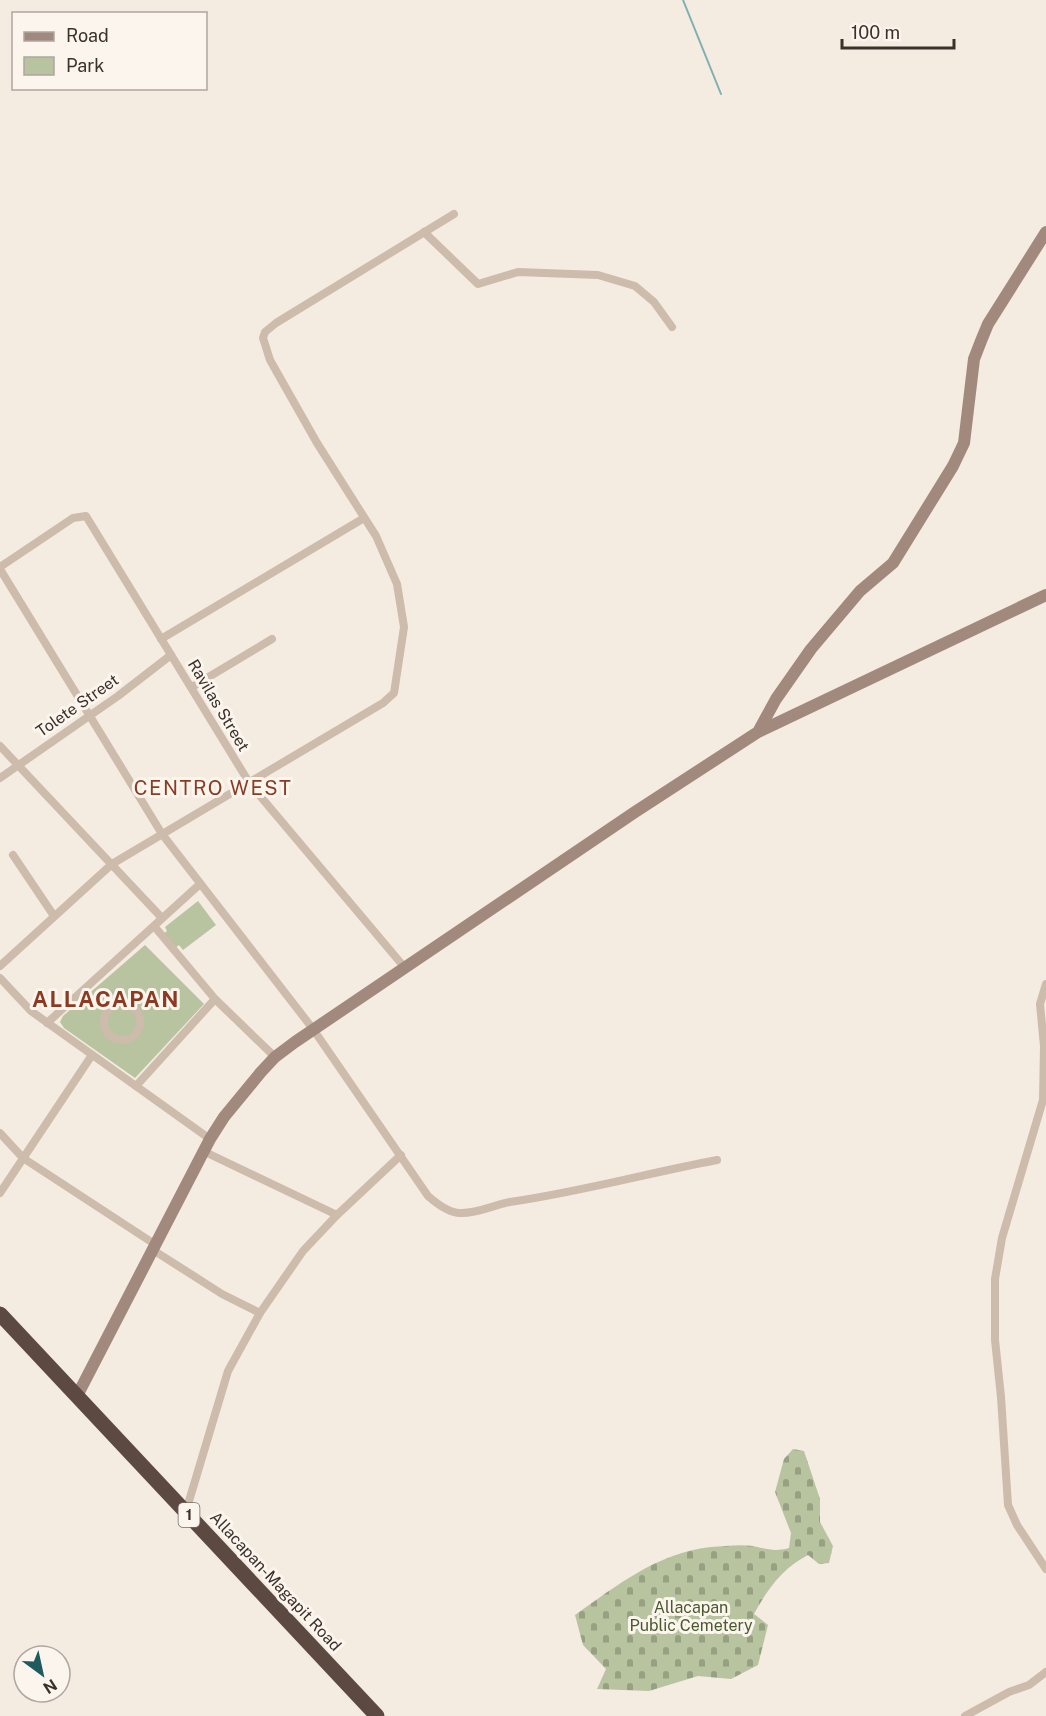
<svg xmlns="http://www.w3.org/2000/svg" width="1046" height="1716" font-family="'Public Sans',sans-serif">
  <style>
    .cemetery { fill: url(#cemetery-stones) }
    .park { fill: #b8c4a0 }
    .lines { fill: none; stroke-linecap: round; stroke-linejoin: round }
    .stream { stroke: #7fb0b2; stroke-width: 2 }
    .street { stroke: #cdbbac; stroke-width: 8 }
    .secondary { stroke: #a18a7d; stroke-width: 12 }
    .highway { stroke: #5c4a42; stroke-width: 15 }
    .labels { text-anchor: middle; stroke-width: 6; stroke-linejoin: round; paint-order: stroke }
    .shield { fill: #fbf5ee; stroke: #756b66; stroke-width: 1.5 }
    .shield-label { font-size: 15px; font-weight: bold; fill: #3b302b }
    .street-label { font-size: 16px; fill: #3b302b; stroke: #fbf5ee }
    .park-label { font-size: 16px; fill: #4a5a2e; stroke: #fbf5ee }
    .quarter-label { font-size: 20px; letter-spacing: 1.5px; fill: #8c3b22; stroke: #fbf5ee }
    .district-label { font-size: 22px; font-weight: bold; letter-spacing: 1.5px; fill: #8c3b22; stroke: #fbf5ee }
  </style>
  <defs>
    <pattern id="cemetery-stones" width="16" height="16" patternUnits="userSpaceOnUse" patternTransform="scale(1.5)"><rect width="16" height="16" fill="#b8c4a0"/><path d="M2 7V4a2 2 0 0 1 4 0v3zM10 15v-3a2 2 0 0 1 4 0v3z" fill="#97a083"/></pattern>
  </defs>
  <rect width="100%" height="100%" fill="#f4ebe1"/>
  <path class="cemetery" d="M793,1449l11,2 16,48v23l13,24 -4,17 -10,1 -11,-9c-25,13 -40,33 -54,59l14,11 -10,40 -27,14 -33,-3 -49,15 -52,-2 9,-20 -23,-24 -8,-30c41,-29 84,-63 136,-68 13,-1 29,-3 42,-1 14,3 21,6 36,2l2,-15 -16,-41 9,-33z"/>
  <g class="park">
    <polygon points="198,901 216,925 183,950 179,945 175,948 163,934 167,931 165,927"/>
    <polygon points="145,945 204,1004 135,1078 64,1028 60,1022 63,1016"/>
  </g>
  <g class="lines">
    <polyline class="stream" points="683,0 721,94"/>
    <g class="street">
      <polyline points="424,232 478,284 518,272 598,275 635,286 654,302 672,327"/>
      <polyline points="0,567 73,518 86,516 250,784 405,968"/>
      <path d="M0,569l162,265 151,195 115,167c8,7 21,17 32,17 16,1 34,-8 50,-11 70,-10 138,-29 207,-42"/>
      <polyline points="161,639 364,518"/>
      <polyline points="192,687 272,639"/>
      <polyline points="0,746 162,918"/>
      <polyline points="0,778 118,696 171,655"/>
      <polyline points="13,855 54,916"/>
      <polyline points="154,926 215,999 275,1057"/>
      <polyline points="0,966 112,864 383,703 394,693 404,627 397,584 376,536 317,443 270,360 263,338 265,332 276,323 454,214"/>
      <polyline points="0,978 31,1011 210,1139"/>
      <polyline points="1046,984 1040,1004 1044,1046 1043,1100 1002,1238 995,1279 995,1340 1001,1397 1008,1505 1017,1525 1046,1569"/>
      <circle cx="122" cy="1022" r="18"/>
      <polyline points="47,1023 200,884"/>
      <polyline points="136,1086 215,999"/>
      <polyline points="0,1133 23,1158 156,1245"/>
      <polyline points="203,1151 337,1215"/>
      <polyline points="0,1193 92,1055"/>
      <polyline points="153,1250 222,1294 260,1313"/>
      <polyline points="186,1511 228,1371 260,1313 303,1251 337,1215 401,1155"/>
      <polyline points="965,1716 1009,1692 1029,1685 1046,1672"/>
    </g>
    <g class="secondary">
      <polyline points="760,731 1046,595"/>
      <polyline points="77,1396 210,1139 224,1117 261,1072 275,1057 295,1042 635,812 758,732 776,699 811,649 860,591 893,563 953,466 964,443 974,359 981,341 988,324 1046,232"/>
    </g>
    <polyline class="highway" points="0,1314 377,1716"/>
  </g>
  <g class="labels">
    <rect class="shield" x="178.5" y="1503" width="21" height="24" rx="4.5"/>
    <g class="shield-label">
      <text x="189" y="1520">1</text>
    </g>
    <g class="street-label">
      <text transform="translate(77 705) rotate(-35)" y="6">Tolete Street</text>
      <text transform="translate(219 705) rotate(59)" y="6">Ravilas Street</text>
      <text transform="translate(276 1581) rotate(47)" y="6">Allacapan-Magapit Road</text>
    </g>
    <g class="park-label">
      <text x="691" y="1613">Allacapan<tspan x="691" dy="18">Public Cemetery</tspan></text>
    </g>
    <g class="quarter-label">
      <text x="213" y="795">CENTRO WEST</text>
    </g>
    <g class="district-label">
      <text x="106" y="1007">ALLACAPAN</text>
    </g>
  </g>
  <rect x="12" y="12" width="195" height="78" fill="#fbf5ee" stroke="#aea6a0" stroke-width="1.5"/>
  <rect x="24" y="32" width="30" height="9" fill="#a18a7d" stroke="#aea6a0" stroke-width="1.5"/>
  <text x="66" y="42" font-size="18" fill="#3b302b">Road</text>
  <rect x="24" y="57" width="30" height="18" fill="#b8c4a0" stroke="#aea6a0" stroke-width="1.5"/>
  <text x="66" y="72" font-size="18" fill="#3b302b">Park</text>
  <g transform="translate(42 1674) rotate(147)"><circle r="28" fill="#fbf5ee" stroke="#aea6a0" stroke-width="1.5"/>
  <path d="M0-4.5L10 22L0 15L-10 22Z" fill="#1f5a5e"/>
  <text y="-9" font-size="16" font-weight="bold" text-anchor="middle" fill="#3b302b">N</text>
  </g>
  <path d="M842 39v9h112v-9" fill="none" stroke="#3b302b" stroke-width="3"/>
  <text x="851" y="39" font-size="18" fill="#3b302b" stroke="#fbf5ee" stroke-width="4.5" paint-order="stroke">100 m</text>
</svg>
